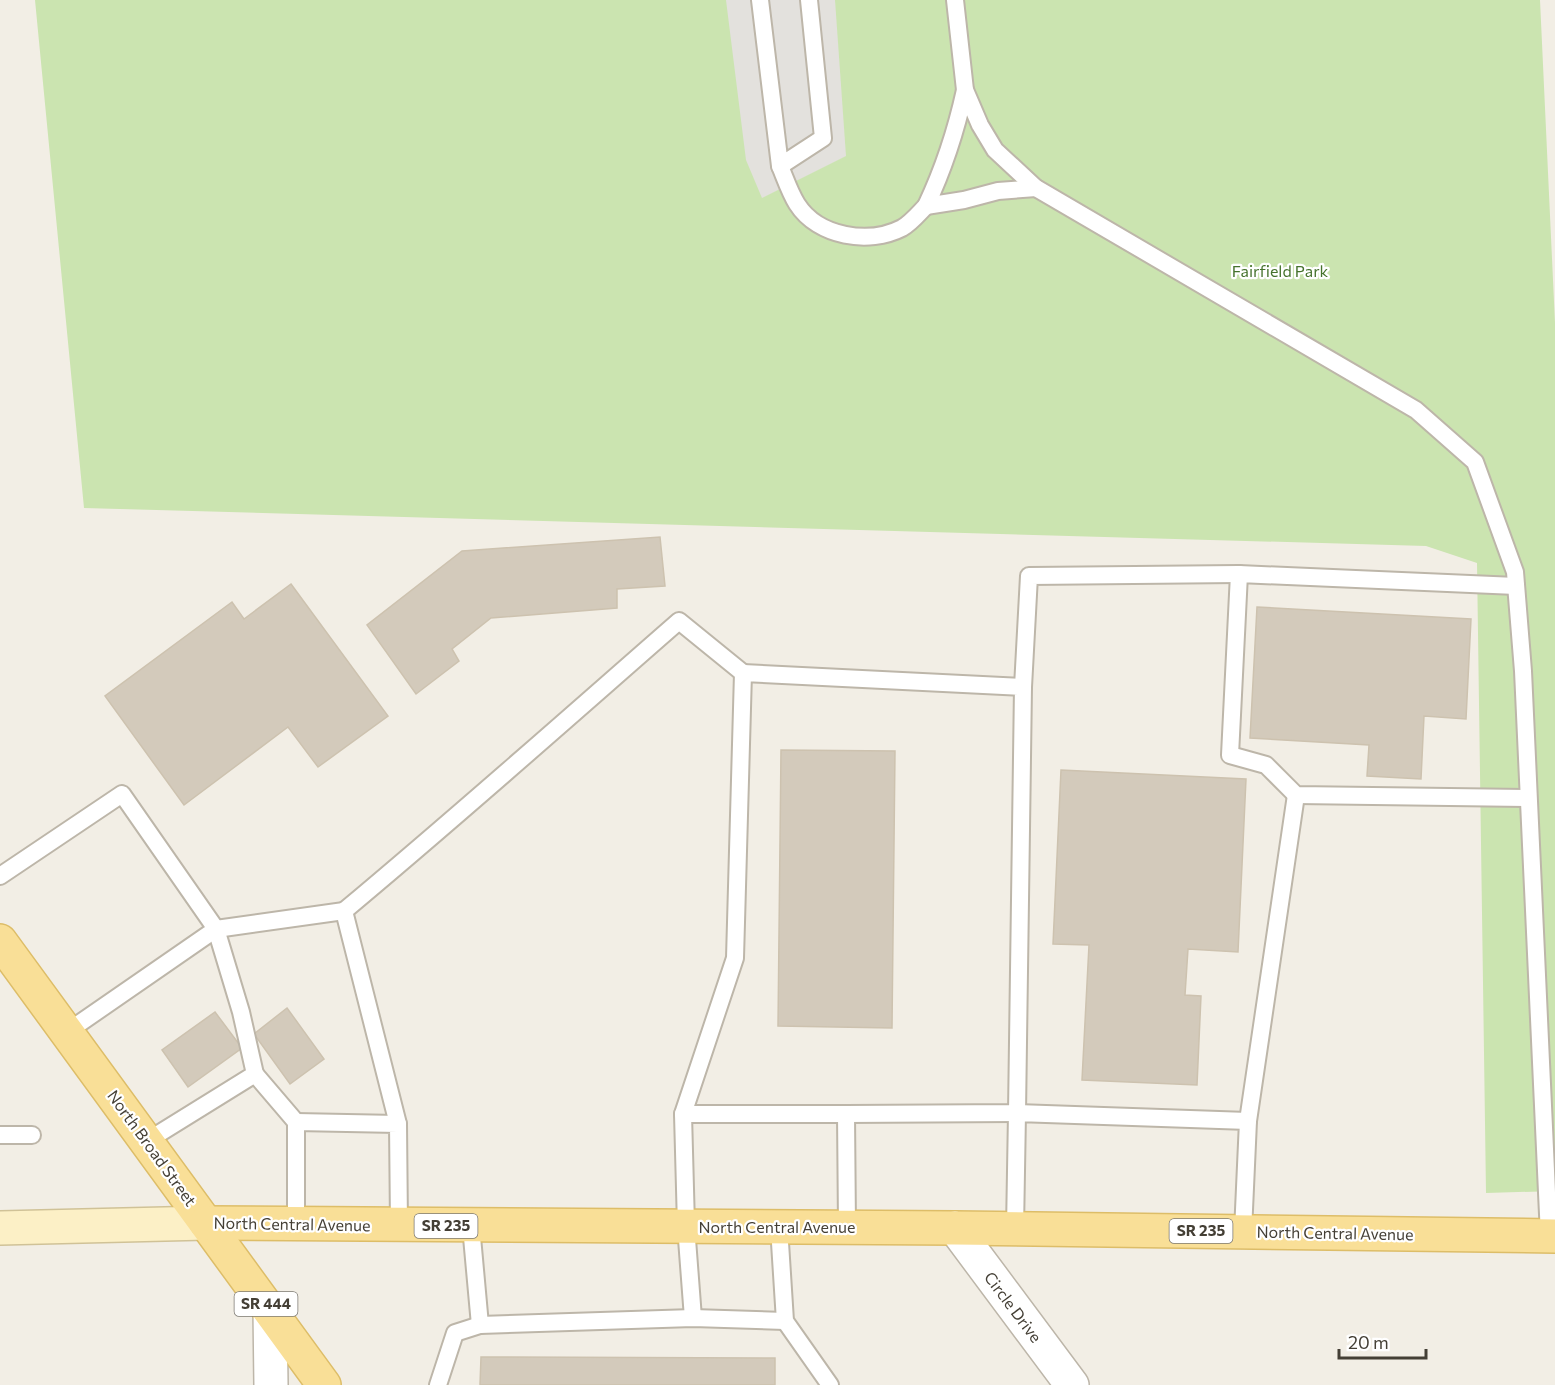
<svg xmlns="http://www.w3.org/2000/svg" width="1555" height="1385" font-family="Commissioner,sans-serif">
  <style>
    .green { fill: #cbe4b0 }
    .parking { fill: #e3e1dd }
    .building { fill: #d3cabb; stroke: #cdc2af; stroke-width: 1.5 }
    .lines { fill: none; stroke-linecap: round; stroke-linejoin: round }
    .lane-casing { stroke: #bdb6a9; stroke-width: 20 }
    .street-casing { stroke: #bdb6a9; stroke-width: 36 }
    .secondary-casing { stroke: #d0c297; stroke-width: 36 }
    .primary-casing { stroke: #ddbd68; stroke-width: 36 }
    .lane { stroke: #fff; stroke-width: 16 }
    .street { stroke: #fff; stroke-width: 33 }
    .secondary { stroke: #fcf0c6; stroke-width: 33 }
    .primary { stroke: #f9df97; stroke-width: 33 }
    .labels { text-anchor: middle; stroke-width: 4.5; stroke-linejoin: round; paint-order: stroke }
    .shield { fill: #fff; stroke: #7c7972; stroke-width: 1.5 }
    .shield-label { font-size: 15px; font-weight: bold; fill: #443f35 }
    .park-label { font-size: 16px; fill: #45722c; stroke: #fff }
    .street-label { font-size: 16px; fill: #443f35; stroke: #fff }
  </style>
  <rect width="100%" height="100%" fill="#f2eee5"/>
  <polygon class="green" points="35,0 1540,0 1555,323 1555,1191 1486,1193 1477,563 1426,546 84,508"/>
  <polygon class="parking" points="726,0 835,0 846,156 762,198 746,160"/>
  <g class="building">
    <polygon points="660,537 665,586 617,589 617,608 491,618 452,649 459,661 416,694 367,625 462,551"/>
    <polygon points="291,584 388,716 318,767 288,727 184,805 105,696 232,602 244,619"/>
    <polygon points="1257,607 1471,619 1466,719 1424,716 1421,779 1367,776 1369,745 1250,738"/>
    <polygon points="781,750 895,751 892,1028 778,1026"/>
    <polygon points="1061,770 1246,779 1238,952 1188,949 1185,995 1201,996 1197,1085 1082,1080 1089,945 1053,944"/>
    <polygon points="287,1008 324,1059 290,1084 254,1034"/>
    <polygon points="215,1012 242,1048 188,1087 162,1050"/>
    <polygon points="481,1357 775,1358 775,1385 480,1385"/>
  </g>
  <g class="lines">
    <g class="lane-casing">
      <g id="lane">
        <polyline points="760,0 780,166 823,138 809,0"/>
        <polyline points="955,0 965,90 980,125 995,150 1036,188 1416,410 1475,462 1515,572 1523,671 1549,1236"/>
        <path d="M965,90c-9,41 -21,78 -39,116l38,-6 34,-9 38,-3"/>
        <path d="M780,166c5,12 10,27 17,38 21,33 72,41 105,24 9,-5 17,-15 24,-22"/>
        <polyline points="1516,586 1239,574 1230,755 1266,765 1296,795 1528,798"/>
        <polyline points="1023,687 1029,576 1239,574"/>
        <polyline points="0,876 122,794 216,929 67,1032"/>
        <path d="M344,911c114,-95 224,-193 335,-290l64,52"/>
        <polyline points="255,1074 296,1122"/>
        <polyline points="683,1114 846,1114 847,1227"/>
        <polyline points="1248,1121 1296,795"/>
        <polyline points="0,1135 32,1135"/>
        <polyline points="147,1141 255,1074 241,1012 216,929 344,911 398,1124"/>
        <polyline points="296,1224 296,1122 398,1124 399,1225"/>
        <polyline points="471,1226 480,1325"/>
        <polyline points="779,1227 785,1321 830,1385"/>
        <polyline points="1015,1229 1017,1113 1248,1121 1243,1232"/>
        <polyline points="693,1318 686,1226 683,1114 735,958 743,673 1023,687 1017,1113 846,1114"/>
        <polyline points="438,1385 455,1333 480,1325 693,1318 785,1321"/>
      </g>
    </g>
    <g class="street-casing">
      <g id="street">
        <polyline points="955,1228 1072,1385"/>
        <polyline points="270,1309 271,1385"/>
      </g>
    </g>
    <g class="secondary-casing">
      <polyline id="secondary" points="0,1228 206,1223"/>
    </g>
    <g class="primary-casing">
      <g id="primary">
        <polyline points="0,941 324,1385"/>
        <polyline points="206,1223 955,1228 1555,1236"/>
      </g>
    </g>
    <use href="#lane" class="lane"/>
    <use href="#street" class="street"/>
    <use href="#secondary" class="secondary"/>
    <use href="#primary" class="primary"/>
  </g>
  <g class="labels">
    <g class="shield">
      <rect x="414.5" y="1214" width="63" height="24" rx="4.5"/>
      <rect x="1169.5" y="1219" width="63" height="24" rx="4.5"/>
      <rect x="234.5" y="1292" width="63" height="24" rx="4.5"/>
    </g>
    <g class="shield-label">
      <text x="446" y="1231">SR 235</text>
      <text x="1201" y="1236">SR 235</text>
      <text x="266" y="1309">SR 444</text>
    </g>
    <g class="park-label">
      <text x="1280" y="277">Fairfield Park</text>
    </g>
    <g class="street-label">
      <text transform="translate(152 1148) rotate(54)" y="6">North Broad Street</text>
      <text transform="translate(292 1224) rotate(1)" y="6">North Central Avenue</text>
      <text x="777" y="1233">North Central Avenue</text>
      <text transform="translate(1335 1233) rotate(1)" y="6">North Central Avenue</text>
      <text transform="translate(1013 1307) rotate(53)" y="6">Circle Drive</text>
    </g>
  </g>
  <path d="M1339 1349v9h87v-9" fill="none" stroke="#443f35" stroke-width="3"/>
  <text x="1348" y="1349" font-size="18" fill="#443f35" stroke="#ffffff" stroke-width="4.5" paint-order="stroke">20 m</text>
</svg>
